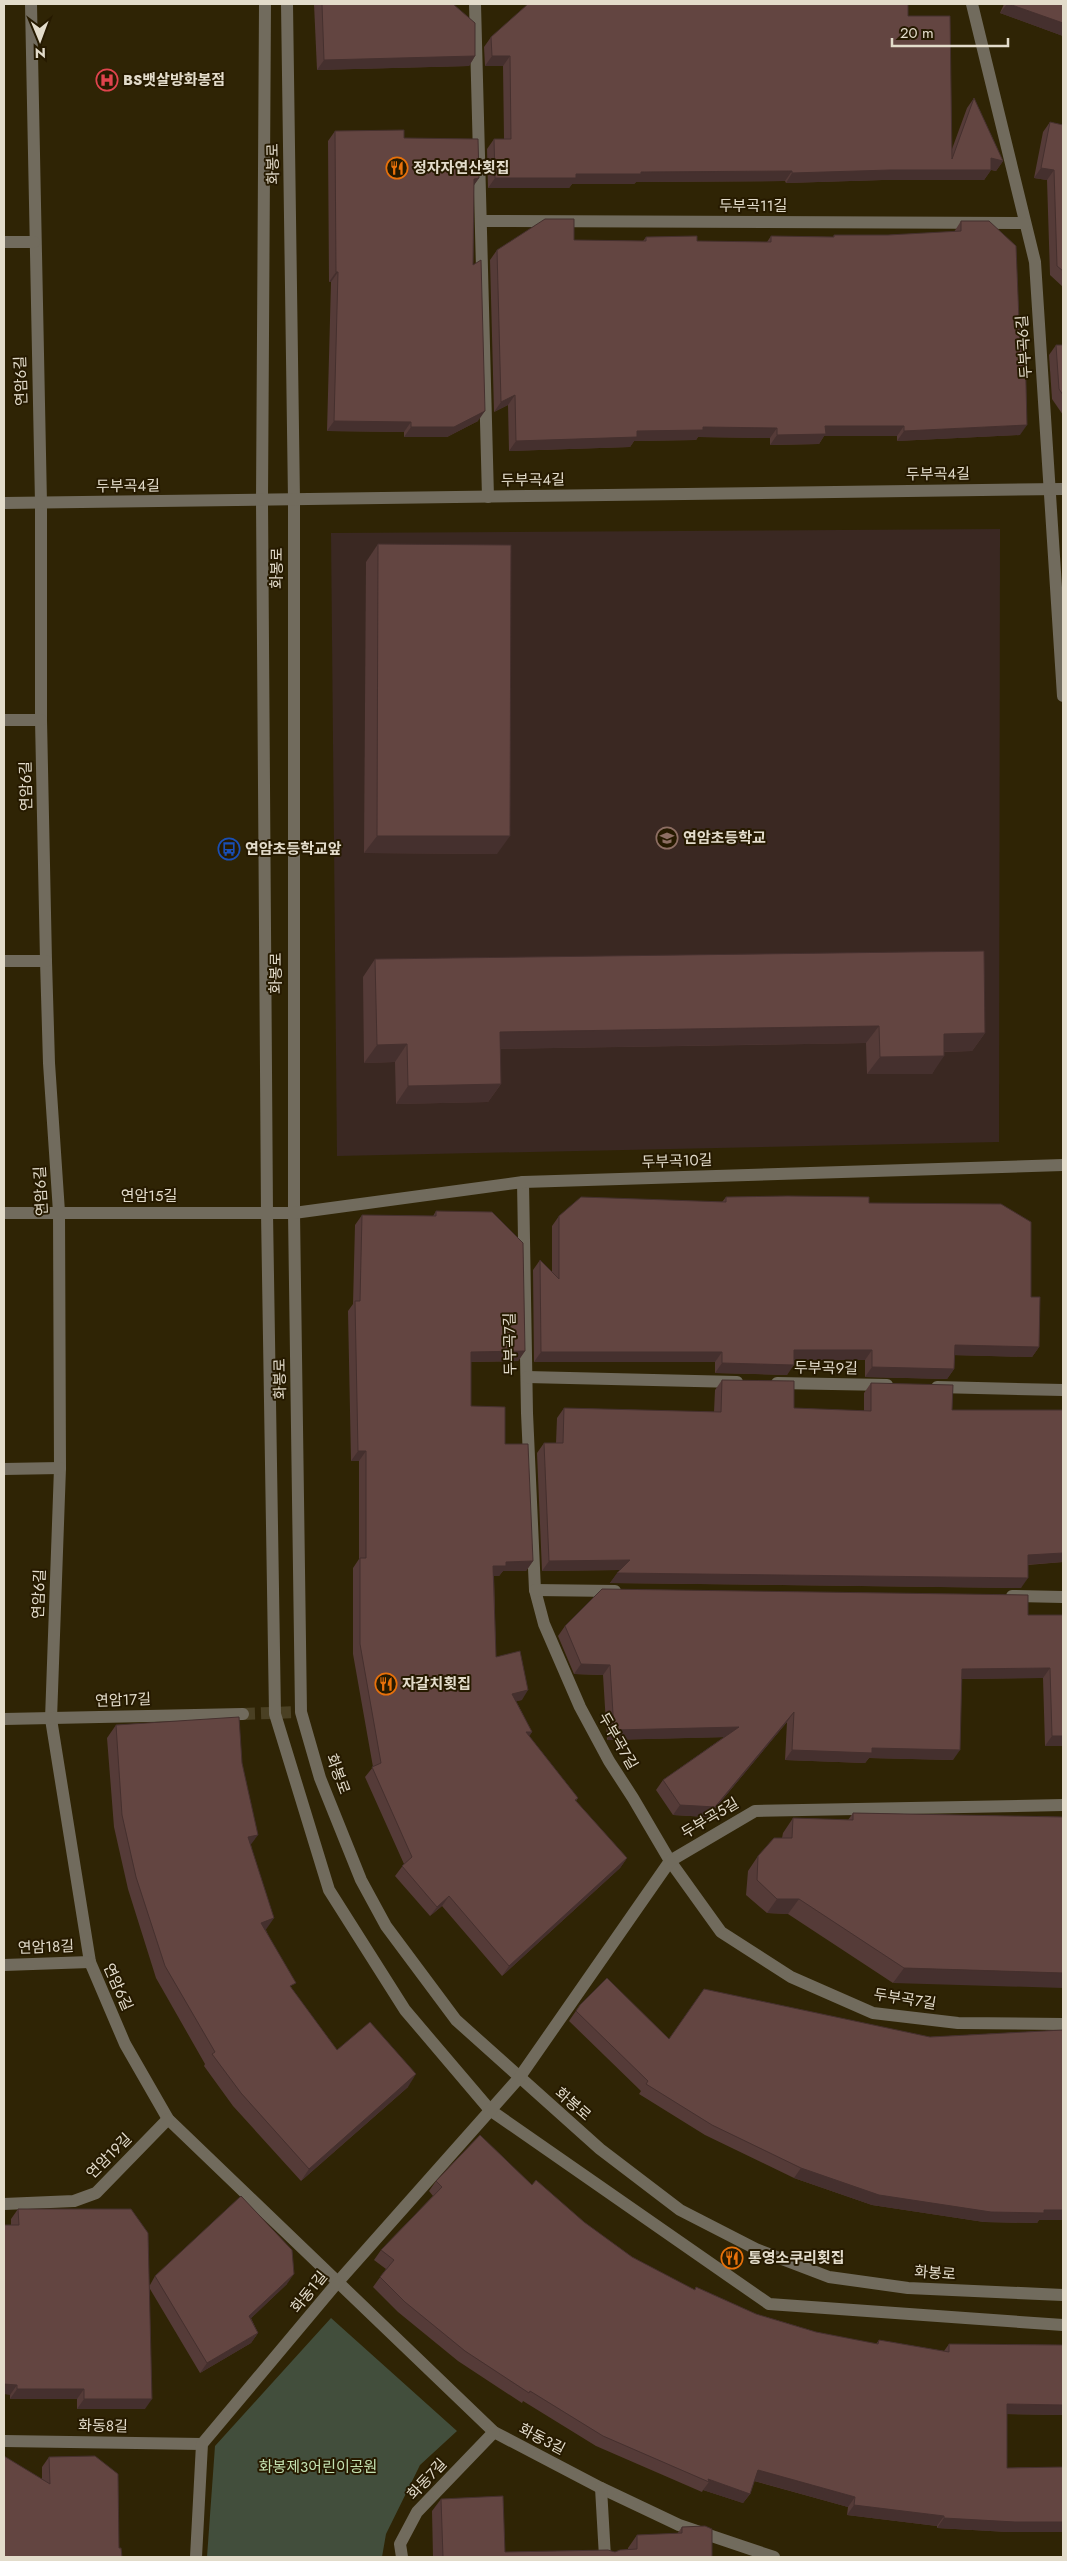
<svg xmlns="http://www.w3.org/2000/svg" width="1067" height="2561" font-family="Jost,'Noto Sans KR',sans-serif">
  <style>
    .education { fill: #3a2822 }
    .green { fill: #424e3c }
    .lines { fill: none; stroke-linecap: round; stroke-linejoin: round }
    .minor-tunnel { stroke: #4a4023; stroke-width: 12; stroke-dasharray: 12 6; stroke-linecap: butt }
    .minor { stroke: #716b5d; stroke-width: 12 }
    .wall { fill: #553b38 }
    .shaded-wall { fill: #45302e }
    .building { fill: #634541; stroke: #45302e }
    .labels { text-anchor: middle; stroke-width: 4; stroke-linejoin: round; paint-order: stroke }
    .poi-label { font-size: 15px; font-weight: bold; fill: #e3dccb; stroke: #261a00; text-anchor: start }
    .street-label { font-size: 15px; fill: #e3dccb; stroke: #261a00 }
    .park-label { font-size: 15px; fill: #c3e1b0; stroke: #261a00 }
  </style>
  <rect width="100%" height="100%" fill="#2f2405"/>
  <polygon class="education" points="1000,529 999,1142 337,1156 331,533"/>
  <polygon class="green" points="331,2318 457,2431 420,2465 386,2534 382,2557 207,2557 215,2446"/>
  <g class="lines">
    <polyline class="minor-tunnel" points="243,1714 298,1712"/>
    <g class="minor">
      <polyline points="31,4 41,503 41,720 46,961 49,1063 59,1212 60,1468 51,1719 90,1962 125,2044 168,2119 494,2432 601,2488 679,2525 774,2557"/>
      <polyline points="265,4 262,501 267,1213 275,1714 329,1890 405,2010 490,2110 769,2304 1063,2325"/>
      <polyline points="287,4 294,500 294,1213 301,1712 320,1778 361,1880 386,1926 456,2020 600,2149 680,2210 756,2249 829,2277 908,2288 1063,2295"/>
      <polyline points="475,4 488,497"/>
      <polyline points="972,4 1035,262 1063,696"/>
      <polyline points="481,221 1025,223"/>
      <polyline points="4,242 34,242"/>
      <polyline points="4,503 1063,489"/>
      <polyline points="4,720 41,720"/>
      <polyline points="4,961 46,961"/>
      <polyline points="523,1182 527,1413 535,1590 544,1624 580,1707 609,1761 633,1798 670,1861 721,1932 791,1977 873,2013 958,2023 1063,2024"/>
      <polyline points="4,1213 294,1213 523,1182 1063,1165"/>
      <polyline points="527,1377 737,1382"/>
      <polyline points="777,1383 887,1385"/>
      <polyline points="937,1387 1063,1390"/>
      <polyline points="4,1469 60,1468"/>
      <polyline points="535,1590 615,1591"/>
      <polyline points="1012,1596 1063,1597"/>
      <polyline points="4,1719 243,1714"/>
      <polyline points="4,1965 90,1962"/>
      <polyline points="4,2204 74,2201 96,2193 168,2119"/>
      <polyline points="4,2441 202,2444"/>
      <polyline points="601,2488 605,2557"/>
      <polyline points="196,2557 202,2444 337,2283 519,2078 670,1861 755,1811 1063,1805"/>
      <polyline points="402,2557 400,2544 417,2512 494,2432"/>
    </g>
  </g>
  <g class="wall">
    <polygon points="314,4 453,4 475,56 469,66 317,70"/>
    <polygon points="1004,4 1063,4 1063,36 1000,13"/>
    <polygon points="908,16 952,149 967,108 974,98 1003,161 996,171 991,170 984,180 883,180 786,183 785,181 636,182 634,184 572,184 569,188 488,188 487,149 494,139 504,139 503,66 485,66 484,47 491,37"/>
    <polygon points="1050,122 1063,125 1063,287 1050,275 1047,180 1034,178 1043,132"/>
    <polygon points="335,131 404,138 479,178 474,185 473,265 478,421 447,437 404,437 404,432 327,431 331,282 329,282 328,141"/>
    <polygon points="961,221 1020,435 897,441 897,436 824,436 819,444 770,445 770,438 698,437 696,440 634,441 630,447 509,451 508,405 494,412 490,260 497,250 574,240 643,241 646,237 697,241 767,242 771,236 833,237 834,235 888,235 954,232"/>
    <polygon points="1056,345 1063,345 1063,415 1052,399 1049,355"/>
    <polygon points="378,544 497,854 364,853 366,562"/>
    <polygon points="375,959 985,1033 972,1051 944,1052 932,1074 867,1074 866,1043 500,1049 501,1084 488,1102 396,1104 395,1062 364,1063 363,977"/>
    <polygon points="726,1197 869,1203 1031,1297 1039,1347 1032,1357 954,1355 954,1369 947,1379 865,1377 865,1360 794,1360 787,1375 715,1373 715,1362 534,1362 533,1270 540,1260 552,1272 552,1226 559,1216 722,1202"/>
    <polygon points="436,1211 525,1351 518,1361 471,1362 471,1406 505,1444 533,1561 526,1571 503,1571 499,1576 494,1576 496,1657 522,1700 516,1701 532,1732 529,1736 578,1798 576,1801 627,1858 620,1868 502,1976 442,1906 430,1916 395,1876 404,1864 365,1777 373,1767 353,1654 353,1568 359,1559 359,1461 351,1461 348,1311 353,1304 355,1225 362,1215 433,1216"/>
    <polygon points="722,1380 794,1408 864,1411 864,1393 871,1383 952,1410 1063,1410 1063,1562 1028,1565 1021,1588 610,1583 620,1570 542,1571 537,1453 544,1443 556,1443 557,1418 564,1408 714,1412 715,1390"/>
    <polygon points="1028,1615 1063,1615 1063,1746 1045,1746 1043,1678 962,1679 953,1760 869,1758 865,1763 785,1760 787,1722 708,1817 673,1815 656,1790 663,1780 724,1737 607,1740 603,1675 574,1674 558,1636 565,1626"/>
    <polygon points="116,1725 242,1763 251,1845 266,1930 292,1989 337,2050 408,2087 301,2181 233,2106 204,2066 205,2064 156,1978 128,1889 114,1827 107,1738"/>
    <polygon points="853,1813 1063,1817 893,1983 788,1914 767,1913 746,1895 748,1871 758,1856 782,1838 783,1833 793,1818 848,1820"/>
    <polygon points="580,2005 669,2039 930,2037 1063,2030 1063,2220 1039,2220 1037,2223 984,2222 872,2205 794,2178 705,2135 639,2094 641,2091 569,2021"/>
    <polygon points="436,2181 532,2185 632,2257 694,2290 696,2287 756,2314 816,2332 876,2344 879,2340 944,2351 949,2344 1063,2345 1063,2415 1007,2414 1007,2468 1063,2467 1063,2532 1008,2532 937,2528 937,2526 847,2515 848,2507 754,2481 750,2494 743,2503 703,2490 702,2492 596,2446 523,2401 522,2403 458,2361 398,2312 373,2287 386,2269 374,2260 381,2250 433,2196 429,2191"/>
    <polygon points="18,2209 150,2285 155,2276 287,2284 251,2318 258,2333 251,2343 200,2373 150,2289 145,2409 77,2409 77,2399 10,2399 11,2219"/>
    <polygon points="49,2457 119,2548 42,2479 42,2467"/>
    <polygon points="441,2499 505,2552 615,2552 628,2549 628,2548 637,2535 677,2534 682,2527 712,2557 433,2557 432,2511"/>
  </g>
  <g class="shaded-wall">
    <polygon points="1007,4 1009,4 1063,23 1063,36 1000,13"/>
    <polygon points="475,56 469,66 317,70 324,60"/>
    <polygon points="492,56 510,56 503,66 485,66"/>
    <polygon points="991,158 1003,161 996,171 984,168"/>
    <polygon points="1041,168 1054,170 1047,180 1034,178"/>
    <polygon points="890,170 991,170 984,180 883,180 786,183 792,173"/>
    <polygon points="792,171 785,181 636,182 634,184 572,184 569,188 488,188 495,178 576,174 641,172"/>
    <polygon points="479,178 472,188 474,179"/>
    <polygon points="336,272 338,272 331,282 329,282"/>
    <polygon points="515,395 508,405 494,412 501,402"/>
    <polygon points="485,411 478,421 447,437 404,437 411,427"/>
    <polygon points="334,421 411,422 404,432 327,431"/>
    <polygon points="1027,425 1020,435 897,441 904,431"/>
    <polygon points="825,426 904,426 897,436 824,436 819,444 770,445 777,435"/>
    <polygon points="703,427 777,428 770,438 698,437 696,440 634,441 630,447 509,451 516,441 637,431"/>
    <polygon points="377,836 510,836 497,854 364,853"/>
    <polygon points="879,1026 866,1043 488,1049 500,1032"/>
    <polygon points="985,1033 972,1051 931,1052 944,1034"/>
    <polygon points="407,1044 395,1062 364,1063 377,1045"/>
    <polygon points="944,1056 932,1074 867,1074 880,1057"/>
    <polygon points="501,1084 488,1102 396,1104 408,1086"/>
    <polygon points="955,1345 1039,1347 1032,1357 948,1355"/>
    <polygon points="794,1350 872,1350 865,1360 787,1360"/>
    <polygon points="525,1351 518,1361 465,1362 471,1352"/>
    <polygon points="541,1352 722,1352 715,1362 534,1362"/>
    <polygon points="722,1363 794,1365 787,1375 715,1373"/>
    <polygon points="872,1367 954,1369 947,1379 865,1377"/>
    <polygon points="358,1451 366,1451 359,1461 351,1461"/>
    <polygon points="1063,1553 1063,1562 1021,1565 1028,1555"/>
    <polygon points="630,1560 623,1570 542,1571 549,1561"/>
    <polygon points="533,1561 526,1571 503,1571 499,1576 486,1576 493,1566 506,1562"/>
    <polygon points="617,1573 1028,1578 1021,1588 610,1583"/>
    <polygon points="581,1664 610,1665 603,1675 574,1674"/>
    <polygon points="1050,1668 1043,1678 955,1679 962,1669"/>
    <polygon points="528,1690 522,1700 505,1704 512,1694"/>
    <polygon points="794,1712 787,1722 708,1817 673,1815 680,1805"/>
    <polygon points="739,1727 732,1737 607,1740 614,1730"/>
    <polygon points="526,1732 532,1732 525,1742"/>
    <polygon points="1052,1736 1063,1736 1063,1746 1045,1746"/>
    <polygon points="872,1748 960,1750 953,1760 869,1758 865,1763 785,1760 792,1750"/>
    <polygon points="258,1835 249,1847 248,1837"/>
    <polygon points="627,1858 620,1868 502,1976 509,1966"/>
    <polygon points="449,1896 442,1906 430,1916 437,1907"/>
    <polygon points="777,1899 799,1899 788,1914 767,1913"/>
    <polygon points="274,1918 265,1931 261,1923"/>
    <polygon points="904,1968 1063,1973 1063,1988 893,1983"/>
    <polygon points="416,2074 408,2087 301,2181 309,2169"/>
    <polygon points="801,2168 1044,2210 1063,2210 1063,2220 1039,2220 1037,2223 984,2222 872,2205 794,2178"/>
    <polygon points="294,2274 287,2284 243,2326 249,2316"/>
    <polygon points="258,2333 251,2343 200,2373 207,2363"/>
    <polygon points="4,2384 17,2385 10,2395 4,2394"/>
    <polygon points="17,2389 84,2389 77,2399 10,2399"/>
    <polygon points="84,2399 152,2399 145,2409 77,2409"/>
    <polygon points="1007,2404 1063,2405 1063,2415 1000,2414"/>
    <polygon points="758,2470 855,2497 848,2507 751,2480"/>
    <polygon points="708,2479 750,2494 743,2503 703,2490 709,2482"/>
    <polygon points="854,2505 944,2516 937,2526 847,2515"/>
    <polygon points="944,2518 1063,2522 1063,2532 1008,2532 937,2528"/>
  </g>
  <g class="building">
    <polygon points="322,4 453,4 475,23 475,56 324,60"/>
    <polygon points="528,4 908,4 908,16 950,16 952,159 974,98 1003,161 991,158 991,170 890,170 792,173 792,171 641,172 641,174 576,174 576,178 495,178 494,139 511,139 510,56 492,56 491,37"/>
    <polygon points="1009,4 1063,4 1063,23"/>
    <polygon points="1050,122 1063,125 1063,271 1057,266 1054,170 1041,168"/>
    <polygon points="404,130 404,138 478,139 479,178 474,179 473,265 481,260 485,411 454,427 411,427 411,422 334,421 338,272 336,272 335,131"/>
    <polygon points="545,219 574,219 574,240 646,241 646,237 697,236 697,241 771,242 771,236 834,237 834,235 888,235 961,231 961,221 989,221 1016,246 1020,345 1025,345 1027,425 904,431 904,426 825,426 826,434 777,435 777,428 703,427 703,430 637,431 637,437 516,441 515,395 501,402 497,250"/>
    <polygon points="1056,345 1063,345 1063,395 1059,389"/>
    <polygon points="378,544 511,545 510,836 377,836"/>
    <polygon points="984,951 985,1033 944,1034 944,1056 880,1057 879,1026 500,1032 501,1084 408,1086 407,1044 377,1045 375,959"/>
    <polygon points="787,1196 869,1197 869,1203 1001,1204 1031,1222 1031,1297 1040,1297 1039,1347 955,1345 954,1369 872,1367 872,1350 794,1350 794,1365 722,1363 722,1352 541,1352 540,1260 559,1279 559,1216 581,1197 726,1202 726,1197"/>
    <polygon points="436,1211 492,1212 523,1243 525,1351 471,1352 471,1406 505,1407 505,1444 528,1444 533,1561 506,1562 506,1566 493,1566 496,1657 520,1651 528,1690 512,1694 532,1732 526,1732 578,1798 575,1800 627,1858 509,1966 449,1896 437,1907 402,1866 412,1857 372,1767 381,1763 360,1644 360,1558 366,1558 366,1451 358,1451 355,1301 360,1301 362,1215 436,1216"/>
    <polygon points="722,1380 794,1381 794,1408 871,1411 871,1383 953,1385 952,1410 1063,1410 1063,1553 1028,1555 1028,1578 617,1573 630,1560 549,1561 544,1443 563,1443 564,1408 721,1412"/>
    <polygon points="602,1589 1028,1595 1028,1615 1063,1615 1063,1736 1052,1736 1050,1668 962,1669 960,1750 872,1748 872,1753 792,1750 794,1712 715,1807 680,1805 663,1780 739,1727 614,1730 610,1665 581,1664 565,1626"/>
    <polygon points="239,1717 242,1763 258,1835 248,1837 274,1918 261,1923 296,1983 290,1986 337,2050 370,2022 416,2074 309,2169 241,2093 212,2054 215,2052 165,1966 136,1877 122,1815 116,1725"/>
    <polygon points="853,1813 1063,1817 1063,1973 904,1968 799,1899 777,1899 757,1880 758,1856 774,1838 792,1838 793,1818 853,1820"/>
    <polygon points="607,1978 669,2039 704,1989 930,2037 1063,2030 1063,2210 1044,2210 1044,2213 991,2212 879,2195 801,2168 712,2125 646,2084 648,2081 576,2011 580,2005"/>
    <polygon points="480,2135 532,2185 536,2180 584,2222 632,2257 695,2290 696,2287 756,2314 816,2332 878,2344 879,2340 949,2352 949,2344 1063,2345 1063,2405 1007,2404 1007,2468 1063,2467 1063,2522 1015,2522 944,2518 944,2516 854,2505 855,2497 758,2470 750,2494 708,2479 709,2482 603,2436 530,2391 529,2393 465,2351 405,2302 380,2277 394,2260 381,2250 442,2187 436,2181"/>
    <polygon points="241,2196 292,2250 294,2274 249,2316 258,2333 207,2363 155,2276"/>
    <polygon points="18,2209 131,2209 148,2233 152,2399 84,2399 84,2389 17,2389 17,2385 4,2384 4,2225 19,2225"/>
    <polygon points="4,2456 50,2484 49,2457 95,2456 118,2474 119,2548 121,2548 122,2557 4,2557"/>
    <polygon points="503,2496 505,2552 608,2550 615,2552 620,2550 637,2549 637,2535 682,2533 682,2527 705,2526 712,2529 712,2557 443,2557 441,2499"/>
  </g>
  <defs>
    <g id="hospital-ring" transform="scale(1.125)"><circle r="9.5" fill="#261a00" stroke="#e0444e" stroke-width="1.5"/><path d="M-5-5h3v3.5h4V-5h3V5h-3V1.5h-4V5h-3Z" fill="#e0444e"/></g>
    <g id="restaurant-ring" transform="scale(1.125)"><circle r="9.5" fill="#261a00" stroke="#e8710a" stroke-width="1.5"/><path d="M-5-6h1v4h1v-4h1v4h1v-4h1v5L-1.5 .5V6h-2V.5L-5-1ZM5-6V6H3V1.5H1.5Q1.5-4 5-6Z" fill="#e8710a"/></g>
    <g id="school-ring" transform="scale(1.125)"><circle r="9.5" fill="#261a00" stroke="#8d6e63" stroke-width="1.5"/><path d="M0-5L7-2L0 1L-7-2ZM-4 1L0 2.5L4 1V4Q0 6-4 4Z" fill="#8d6e63"/></g>
    <g id="bus-ring" transform="scale(1.125)"><circle r="9.5" fill="#261a00" stroke="#1a4fb4" stroke-width="1.5"/><path d="M-5-6H5V4H4V6H2V4H-2V6H-4V4H-5ZM-3.5-4V0h7V-4ZM-3.5 1.2v1.5H-2V1.2ZM2 1.2v1.5H3.5V1.2Z" fill="#1a4fb4"/></g>
  </defs>
  <g fill-rule="evenodd">
    <use href="#hospital-ring" x="107" y="80"/>
    <use href="#restaurant-ring" x="397" y="168"/>
    <use href="#school-ring" x="667" y="838"/>
    <use href="#bus-ring" x="229" y="849"/>
    <use href="#restaurant-ring" x="386" y="1684"/>
    <use href="#restaurant-ring" x="732" y="2258"/>
  </g>
  <g class="labels">
    <g class="poi-label">
      <text x="123" y="85">BS뱃살방화봉점</text>
      <text x="413" y="173">정자자연산횟집</text>
      <text x="683" y="843">연암초등학교</text>
      <text x="245" y="854">연암초등학교앞</text>
      <text x="402" y="1689">자갈치횟집</text>
      <text x="748" y="2263">통영소쿠리횟집</text>
    </g>
    <g class="street-label">
      <text transform="translate(273 164) rotate(-91)" y="5">화봉로</text>
      <text x="753" y="211">두부곡11길</text>
      <text transform="translate(1024 347) rotate(-94)" y="5">두부곡6길</text>
      <text transform="translate(21 381) rotate(-92)" y="5">연암6길</text>
      <text transform="translate(938 474) rotate(-1)" y="5">두부곡4길</text>
      <text transform="translate(533 480) rotate(-1)" y="5">두부곡4길</text>
      <text transform="translate(128 486) rotate(-1)" y="5">두부곡4길</text>
      <text transform="translate(277 568) rotate(-90)" y="5">화봉로</text>
      <text transform="translate(26 786) rotate(-91)" y="5">연암6길</text>
      <text transform="translate(276 973) rotate(-90)" y="5">화봉로</text>
      <text transform="translate(677 1161) rotate(-2)" y="5">두부곡10길</text>
      <text transform="translate(41 1191) rotate(-93)" y="5">연암6길</text>
      <text x="149" y="1201">연암15길</text>
      <text transform="translate(510 1344) rotate(-91)" y="5">두부곡7길</text>
      <text transform="translate(826 1368) rotate(1)" y="5">두부곡9길</text>
      <text transform="translate(280 1379) rotate(-91)" y="5">화봉로</text>
      <text transform="translate(39 1594) rotate(-88)" y="5">연암6길</text>
      <text transform="translate(123 1700) rotate(-2)" y="5">연암17길</text>
      <text transform="translate(618 1741) rotate(60)" y="5">두부곡7길</text>
      <text transform="translate(338 1774) rotate(70)" y="5">화봉로</text>
      <text transform="translate(710 1818) rotate(-31)" y="5">두부곡5길</text>
      <text transform="translate(46 1947) rotate(-2)" y="5">연암18길</text>
      <text transform="translate(118 1987) rotate(66)" y="5">연암6길</text>
      <text transform="translate(905 1999) rotate(9)" y="5">두부곡7길</text>
      <text transform="translate(573 2104) rotate(41)" y="5">화봉로</text>
      <text transform="translate(109 2156) rotate(-45)" y="5">연암19길</text>
      <text transform="translate(935 2273) rotate(4)" y="5">화봉로</text>
      <text transform="translate(309 2292) rotate(-51)" y="5">화동1길</text>
      <text transform="translate(103 2426) rotate(1)" y="5">화동8길</text>
      <text transform="translate(542 2439) rotate(27)" y="5">화동3길</text>
      <text transform="translate(427 2479) rotate(-47)" y="5">화동7길</text>
    </g>
    <g class="park-label">
      <text x="318" y="2472">화봉제3어린이공원</text>
    </g>
  </g>
  <rect width="1067" height="2561" fill="none" stroke="#e3dccb" stroke-width="10"/>
  <g transform="translate(40 40) rotate(179)" stroke="#261a00" stroke-width="4" paint-order="stroke">
  <path d="M0-4L9 19L0 12L-9 19Z" fill="#e3dccb"/>
  <text y="-8" font-size="14" font-weight="bold" text-anchor="middle" fill="#e3dccb">N</text>
  </g>
  <path d="M892 38v8h116v-8" fill="none" stroke="#e3dccb" stroke-width="2.5"/>
  <text x="900" y="38" font-size="15" fill="#e3dccb" stroke="#261a00" stroke-width="4" paint-order="stroke">20 m</text>
</svg>
